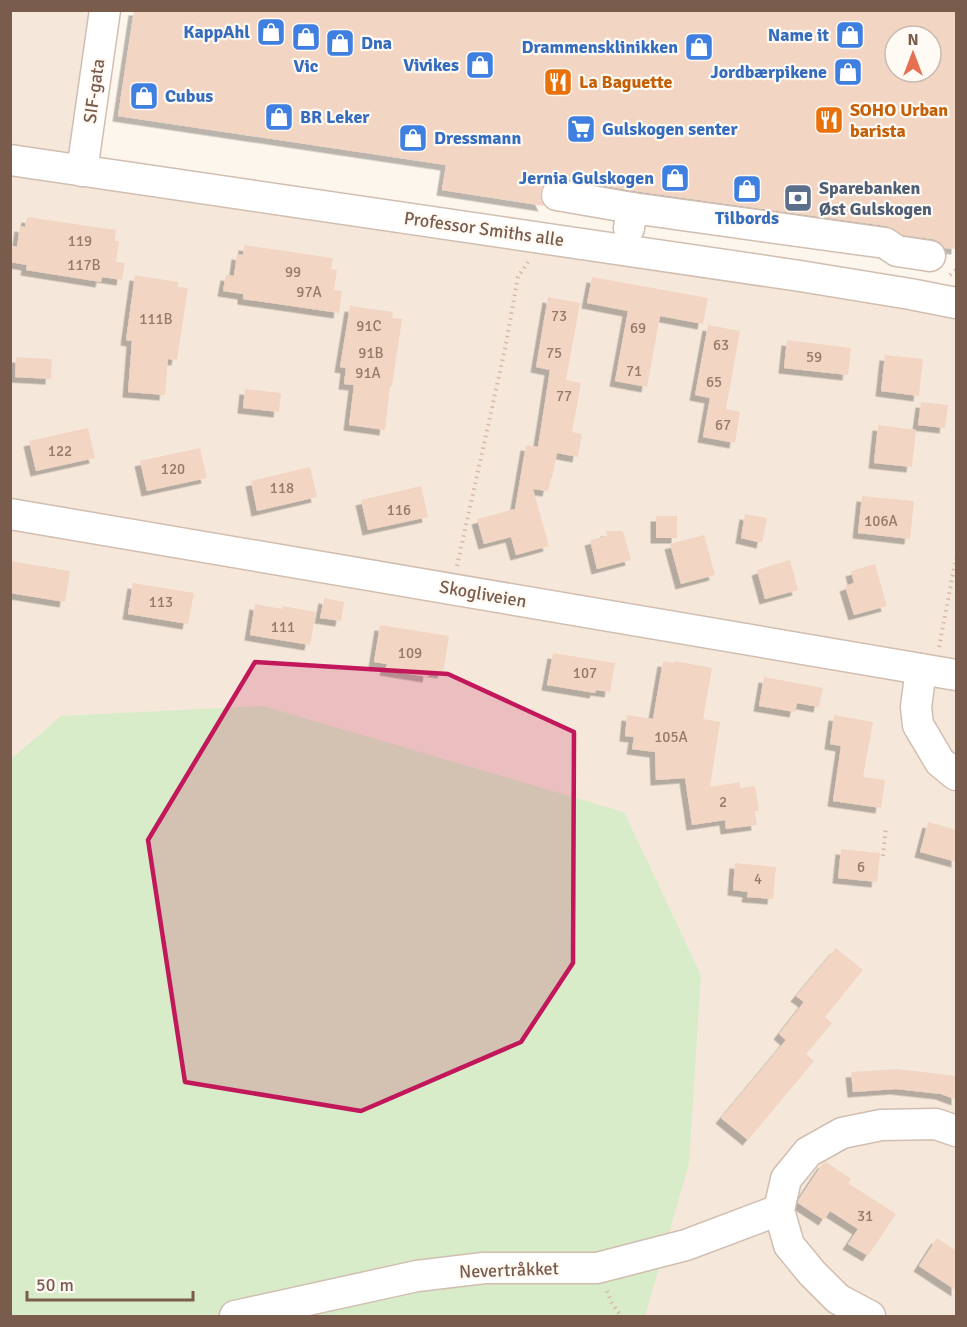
<svg xmlns="http://www.w3.org/2000/svg" width="967" height="1327" font-family="Signika,sans-serif">
  <style>
    .residential { fill: #f5e8da }
    .green { fill: #d8ecc9 }
    .building { fill: #f3d5c3; fill-rule: evenodd; filter: url(#shadow) }
    .lines { fill: none; stroke-linecap: round; stroke-linejoin: round }
    .minor-casing { stroke: #d1beb0; stroke-width: 33 }
    .path { stroke: #d9b8a5; stroke-width: 4; stroke-dasharray: 1.5 4.5; stroke-linecap: butt }
    .minor { stroke: #fff; stroke-width: 30 }
    .marked { fill: #c2185b; fill-opacity: 0.2; stroke: #c2185b; stroke-width: 4.5; stroke-linejoin: round }
    .labels { text-anchor: middle; stroke-width: 4.5; stroke-linejoin: round; paint-order: stroke }
    .number-label { font-size: 15px; fill: #987a6a }
    .shop-label { font-size: 18px; font-weight: bold; fill: #366cbe; stroke: #fffaf3; text-anchor: end }
    .food-label { font-size: 18px; font-weight: bold; fill: #c56008; stroke: #fffaf3; text-anchor: start }
    .street-label { font-size: 18px; fill: #7a5c4d; stroke: #fffaf3 }
    .service-label { font-size: 18px; font-weight: bold; fill: #4e5e75; stroke: #fffaf3; text-anchor: start }
  </style>
  <defs>
    <filter id="shadow"><feDropShadow dx="-5.5" dy="5.5" stdDeviation="0" flood-color="#0004"/></filter>
  </defs>
  <rect width="100%" height="100%" fill="#fdf6ec"/>
  <polygon class="residential" points="11,11 105,11 82,170 956,303 956,1316 645,1316 11,760"/>
  <polygon class="green" points="263,706 624,812 701,975 689,1164 645,1316 11,1316 10,760 61,716"/>
  <g class="building">
    <path d="M134,10h823v239l-12,-1 -5,-6 -7,-3 -30,-4 -16,-9 -252,-35 -75,-13 -9,1 -8,5 -3,9 1,7 3,6 -102,-16 4,-25 -328,-49zM895,36h36v36h-36z"/>
    <polygon points="27,217 116,230 115,241 119,241 116,262 125,263 122,280 102,277 101,282 26,270 27,265 10,262 10,245 17,247 20,226 25,227"/>
    <polygon points="244,245 333,258 331,269 337,270 334,290 342,291 339,313 243,299 243,294 223,291 226,275 234,276 237,254 243,255"/>
    <polygon points="135,275 178,282 178,287 188,288 177,360 168,359 165,395 128,392 132,341 126,340"/>
    <polygon points="592,277 708,298 703,324 660,316 647,387 615,381 628,311 587,303"/>
    <polygon points="548,297 580,303 566,380 581,383 572,432 582,434 578,457 557,453 552,478 551,478 548,491 533,489 549,546 516,555 511,537 484,544 477,519 515,509 526,445 538,447 550,370 536,367"/>
    <polygon points="350,306 393,312 392,318 402,319 392,386 390,386 385,430 349,425 354,385 344,384 346,368 340,367"/>
    <polygon points="708,325 740,331 726,409 740,412 735,443 703,437 710,398 695,395"/>
    <polygon points="787,340 851,348 848,375 784,368"/>
    <polygon points="885,355 923,359 919,396 881,391"/>
    <polygon points="16,357 52,359 51,379 15,377"/>
    <polygon points="245,389 281,393 279,412 243,408"/>
    <polygon points="921,402 948,405 945,428 918,425"/>
    <polygon points="878,425 916,430 912,467 874,463"/>
    <polygon points="88,428 95,458 36,471 29,441"/>
    <polygon points="200,448 207,478 147,491 140,461"/>
    <polygon points="310,467 317,497 257,511 251,481"/>
    <polygon points="421,486 428,517 368,530 361,500"/>
    <polygon points="862,496 914,501 910,539 858,533"/>
    <polygon points="745,514 767,518 762,543 741,538"/>
    <rect x="656" y="516" width="21" height="22"/>
    <polygon points="606,531 623,531 631,560 597,569 590,540 607,536"/>
    <polygon points="704,535 715,575 681,584 670,544"/>
    <polygon points="790,560 798,590 765,599 757,570"/>
    <polygon points="10,561 70,571 65,602 10,593"/>
    <polygon points="875,564 887,606 854,615 845,586 854,583 851,571"/>
    <polygon points="133,583 194,593 188,624 128,614"/>
    <polygon points="324,598 344,602 341,621 320,618"/>
    <polygon points="255,604 282,609 282,606 316,612 310,645 250,635"/>
    <polygon points="380,625 449,636 443,673 429,671 428,677 385,670 387,664 374,662"/>
    <polygon points="553,653 615,663 610,692 596,690 595,693 547,685"/>
    <polygon points="663,661 675,663 675,661 712,668 703,719 720,722 710,787 740,782 740,788 755,786 759,811 755,811 757,825 726,829 725,820 692,825 685,778 656,780 655,752 632,749 634,737 625,736 627,715 653,719"/>
    <polygon points="764,677 823,688 819,707 797,703 795,712 759,706"/>
    <polygon points="834,715 873,722 863,777 885,780 881,808 833,801 841,746 830,744"/>
    <polygon points="928,822 957,830 957,862 920,852"/>
    <polygon points="841,849 880,853 877,882 838,878"/>
    <polygon points="735,863 776,867 773,899 747,897 748,892 733,890"/>
    <polygon points="836,948 863,970 825,1017 832,1023 806,1054 814,1061 748,1140 721,1118 786,1040 779,1034 804,1002 796,996"/>
    <polygon points="897,1069 957,1076 957,1100 941,1094 896,1089 853,1092 851,1072"/>
    <polygon points="826,1162 851,1179 848,1183 896,1214 868,1256 848,1244 858,1229 830,1211 824,1220 798,1203 799,1199 823,1163"/>
    <polygon points="937,1238 957,1251 957,1291 919,1266"/>
  </g>
  <g class="lines">
    <g class="minor-casing">
      <g id="minor">
        <polyline points="10,160 800,276 910,294 956,303"/>
        <polyline points="82,171 105,10"/>
        <polyline points="557,195 632,208 629,228"/>
        <polyline points="632,208 885,243 897,251 930,256"/>
        <polyline points="10,514 956,675"/>
        <polyline points="921,669 916,707 918,725 940,762 956,775"/>
        <polyline points="235,1316 417,1276 484,1268 597,1268 686,1245 779,1210"/>
        <polyline points="870,1316 838,1299 812,1273 789,1245 779,1210 786,1179 808,1152 842,1133 881,1125 936,1124 956,1131"/>
      </g>
    </g>
    <g class="path">
      <polyline points="950,275 956,270"/>
      <polyline points="457,566 505,349 518,277 528,262"/>
      <polyline points="939,647 956,558"/>
      <polyline points="883,856 886,827"/>
      <polyline points="607,1291 611,1302 621,1316"/>
    </g>
    <use href="#minor" class="minor"/>
  </g>
  <path class="marked" d="M255,662l193,12 126,58 -1,231 -52,79 -160,69 -176,-29 -37,-242z"/>
  <defs>
    <g id="shop-square" transform="scale(1.5)"><rect x="-9" y="-9" width="18" height="18" rx="4" fill="#3f7fe0" stroke="#fffaf3"/><path d="M-5-2.5h2.3a2.7 3.5 0 0 1 5.4 0H5L5.5 6h-11ZM-1.5-2.5h3a1.5 2.3 0 0 0-3 0Z" fill="#fff"/></g>
    <g id="restaurant-square" transform="scale(1.5)"><rect x="-9" y="-9" width="18" height="18" rx="4" fill="#e8710a" stroke="#fffaf3"/><path d="M-5-6h1v4h1v-4h1v4h1v-4h1v5L-1.5 .5V6h-2V.5L-5-1ZM5-6V6H3V1.5H1.5Q1.5-4 5-6Z" fill="#fff"/></g>
    <g id="supermarket-square" transform="scale(1.5)"><rect x="-9" y="-9" width="18" height="18" rx="4" fill="#3f7fe0" stroke="#fffaf3"/><path d="M-6-5.5h2.5l.6 2H6L4.5 2H-2.5L-4.4-4H-6ZM-1.5 3.2a1.3 1.3 0 1 0 .1 0ZM3 3.2a1.3 1.3 0 1 0 .1 0Z" fill="#fff"/></g>
    <g id="bank-square" transform="scale(1.5)"><rect x="-9" y="-9" width="18" height="18" rx="4" fill="#5c6f8a" stroke="#fffaf3"/><path d="M-6-4H6V4H-6ZM0-2.3a2.3 2.3 0 1 0 0 4.6a2.3 2.3 0 1 0 0-4.6Z" fill="#fff"/></g>
  </defs>
  <g fill-rule="evenodd">
    <use href="#shop-square" x="271" y="32"/>
    <use href="#shop-square" x="850" y="35"/>
    <use href="#shop-square" x="306" y="37"/>
    <use href="#shop-square" x="340" y="43"/>
    <use href="#shop-square" x="699" y="47"/>
    <use href="#shop-square" x="480" y="65"/>
    <use href="#shop-square" x="848" y="72"/>
    <use href="#restaurant-square" x="558" y="82"/>
    <use href="#shop-square" x="144" y="96"/>
    <use href="#shop-square" x="279" y="117"/>
    <use href="#restaurant-square" x="829" y="120"/>
    <use href="#supermarket-square" x="581" y="129"/>
    <use href="#shop-square" x="413" y="138"/>
    <use href="#shop-square" x="675" y="178"/>
    <use href="#shop-square" x="747" y="189"/>
    <use href="#bank-square" x="798" y="198"/>
  </g>
  <g class="labels">
    <g class="number-label">
      <text x="80" y="246">119</text>
      <text x="84" y="270">117B</text>
      <text x="293" y="277">99</text>
      <text x="309" y="297">97A</text>
      <text x="559" y="321">73</text>
      <text x="156" y="324">111B</text>
      <text x="369" y="331">91C</text>
      <text x="638" y="333">69</text>
      <text x="721" y="350">63</text>
      <text x="371" y="358">91B</text>
      <text x="554" y="358">75</text>
      <text x="814" y="362">59</text>
      <text x="634" y="376">71</text>
      <text x="368" y="378">91A</text>
      <text x="714" y="387">65</text>
      <text x="564" y="401">77</text>
      <text x="723" y="430">67</text>
      <text x="60" y="456">122</text>
      <text x="173" y="474">120</text>
      <text x="282" y="493">118</text>
      <text x="399" y="515">116</text>
      <text x="881" y="526">106A</text>
      <text x="161" y="607">113</text>
      <text x="283" y="632">111</text>
      <text x="410" y="658">109</text>
      <text x="585" y="678">107</text>
      <text x="671" y="742">105A</text>
      <text x="723" y="807">2</text>
      <text x="861" y="872">6</text>
      <text x="758" y="884">4</text>
      <text x="865" y="1221">31</text>
    </g>
    <g class="shop-label">
      <text x="250" y="38">KappAhl</text>
      <text x="829" y="41">Name it</text>
      <text x="361" y="49" text-anchor="start">Dna</text>
      <text x="678" y="53">Drammensklinikken</text>
      <text x="459" y="71">Vivikes</text>
      <text x="306" y="72" text-anchor="middle">Vic</text>
      <text x="827" y="78">Jordbærpikene</text>
      <text x="165" y="102" text-anchor="start">Cubus</text>
      <text x="300" y="123" text-anchor="start">BR Leker</text>
      <text x="602" y="135" text-anchor="start">Gulskogen senter</text>
      <text x="434" y="144" text-anchor="start">Dressmann</text>
      <text x="654" y="184">Jernia Gulskogen</text>
      <text x="747" y="224" text-anchor="middle">Tilbords</text>
    </g>
    <g class="food-label">
      <text x="579" y="88">La Baguette</text>
      <text x="850" y="116">SOHO Urban<tspan x="850" dy="21">barista</tspan></text>
    </g>
    <g class="street-label">
      <text transform="translate(94 91) rotate(-82)" y="6">SIF-gata</text>
      <text transform="translate(484 229) rotate(8)" y="6">Professor Smiths alle</text>
      <text transform="translate(483 594) rotate(10)" y="6">Skogliveien</text>
      <text transform="translate(509 1270) rotate(-2)" y="6">Nevertråkket</text>
    </g>
    <g class="service-label">
      <text x="819" y="194">Sparebanken<tspan x="819" dy="21">Øst Gulskogen</tspan></text>
    </g>
  </g>
  <rect width="967" height="1327" fill="none" stroke="#7a5c4d" stroke-width="24"/>
  <g transform="translate(913 54)"><circle r="28" fill="#fffaf3" stroke="#cabbb1" stroke-width="1.5"/>
  <path d="M0-4.5L10 22L0 15L-10 22Z" fill="#e76f51"/>
  <text y="-9" font-size="16" font-weight="bold" text-anchor="middle" fill="#7a5c4d">N</text>
  </g>
  <path d="M27 1291v9h166v-9" fill="none" stroke="#7a5c4d" stroke-width="3"/>
  <text x="36" y="1291" font-size="18" fill="#7a5c4d" stroke="#fffaf3" stroke-width="4.5" paint-order="stroke">50 m</text>
</svg>
